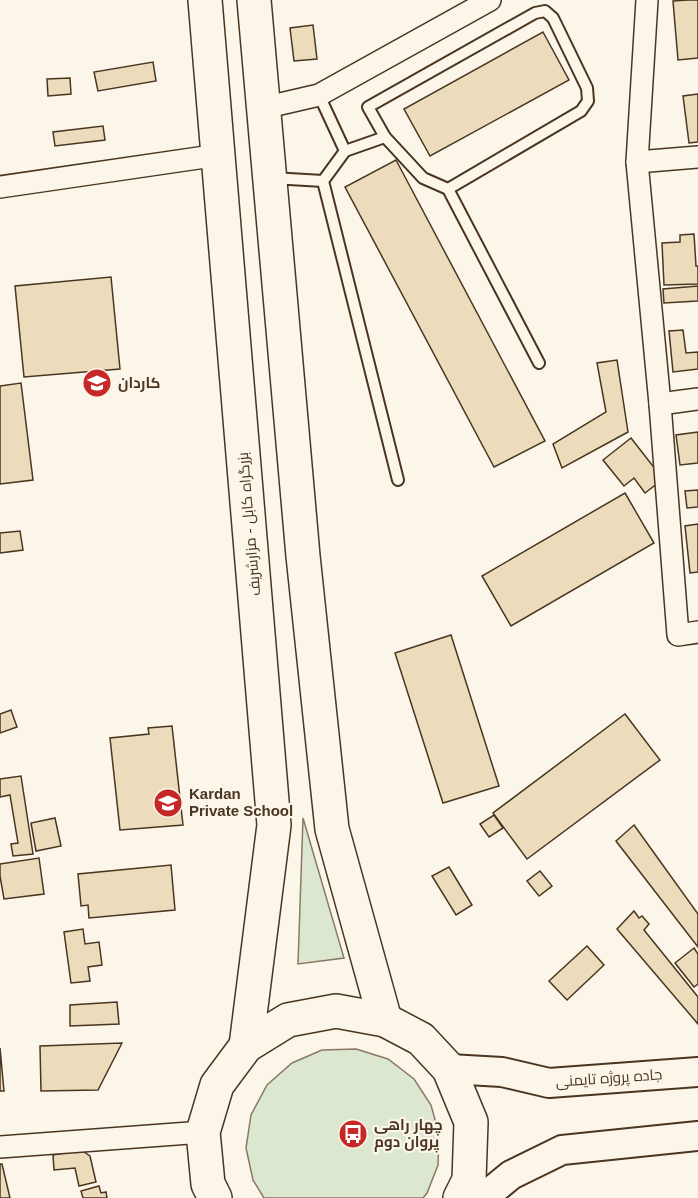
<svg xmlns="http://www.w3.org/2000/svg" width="698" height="1198" font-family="Arial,Cairo,sans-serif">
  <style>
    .green { fill: #dce7d0; stroke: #887966; stroke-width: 1.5 }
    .building { fill: #ecdcbc; stroke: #4a3520; stroke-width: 1.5 }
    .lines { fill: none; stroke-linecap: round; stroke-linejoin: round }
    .lane-casing { stroke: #4a3520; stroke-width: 14 }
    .street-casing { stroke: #4a3520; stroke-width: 24 }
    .secondary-casing { stroke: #4a3520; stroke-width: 32 }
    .highway-casing { stroke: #4a3520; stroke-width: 36 }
    .lane { stroke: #fbf6e9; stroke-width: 10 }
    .street { stroke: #fbf6e9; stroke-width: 21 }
    .secondary { stroke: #fbf6e9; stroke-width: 28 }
    .highway { stroke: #fbf6e9; stroke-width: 33 }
    .labels { text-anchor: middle; stroke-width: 4.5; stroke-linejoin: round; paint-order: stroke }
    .poi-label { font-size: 15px; font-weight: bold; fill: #4a3520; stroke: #fbf6e9; text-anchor: start }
    .street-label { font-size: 15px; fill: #4a3520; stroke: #fbf6e9 }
  </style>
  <rect width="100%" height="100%" fill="#fbf6e9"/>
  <g class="green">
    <polygon points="303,818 344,958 298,964"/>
    <polygon points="356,1049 388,1059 414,1079 431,1105 439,1134 438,1165 427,1193 423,1198 264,1198 253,1180 246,1148 251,1115 267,1085 292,1063 322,1050"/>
  </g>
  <g class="building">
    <polygon points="688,0 698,0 698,58 678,60 673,1"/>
    <polygon points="313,25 317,59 294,61 290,28"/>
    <polygon points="543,32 569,80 430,156 404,109"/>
    <polygon points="153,62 156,81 98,91 94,72"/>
    <polygon points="70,78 71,94 48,96 47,79"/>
    <polygon points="698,94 698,142 689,143 683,96"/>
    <polygon points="103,126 105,140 55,146 53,132"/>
    <polygon points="396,160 545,441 494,467 345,187"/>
    <polygon points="694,234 696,266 698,266 698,284 664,285 662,243 680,242 680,235"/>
    <polygon points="111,277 120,369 24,377 15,286"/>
    <polygon points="698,286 698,301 664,303 663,289"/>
    <polygon points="683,330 686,353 698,352 698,369 673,372 669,331"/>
    <polygon points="617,360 628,432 562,468 553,444 606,412 597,363"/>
    <polygon points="21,383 33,480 0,484 0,386"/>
    <polygon points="698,432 698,463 680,465 676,435"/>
    <polygon points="631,438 663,479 645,493 634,478 624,486 603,460"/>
    <polygon points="698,490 698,507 687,508 685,491"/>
    <polygon points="625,493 654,543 511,626 482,576"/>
    <polygon points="698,524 698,572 690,573 685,526"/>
    <polygon points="20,531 23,550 0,553 0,533"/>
    <polygon points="451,635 499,786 443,803 395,653"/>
    <polygon points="11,710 17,727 0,733 0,714"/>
    <polygon points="625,714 660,760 527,859 493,813"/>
    <polygon points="172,726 183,825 120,830 110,738 149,734 148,728"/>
    <polygon points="21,776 33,854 13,856 11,844 18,843 10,795 0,797 0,779"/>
    <polygon points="494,815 503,828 489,837 480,824"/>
    <polygon points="55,818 61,846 36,851 31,823"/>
    <polygon points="634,825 698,914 698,947 616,841"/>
    <polygon points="39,858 44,894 4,899 0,876 0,864"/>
    <polygon points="171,865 175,910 89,918 88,905 81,906 78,874"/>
    <polygon points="449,867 472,905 456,915 432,876"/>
    <polygon points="540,871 552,886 539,896 527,881"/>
    <polygon points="634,911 639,918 642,916 649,924 644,930 698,997 698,1024 617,929"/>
    <polygon points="83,929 85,944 99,942 102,965 88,967 90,981 71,983 64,932"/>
    <polygon points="587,946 604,965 567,1000 549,981"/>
    <polygon points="694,948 698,954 698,984 694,987 675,963"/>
    <polygon points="117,1002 119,1024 70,1026 70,1005"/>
    <polygon points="122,1043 98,1090 41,1091 40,1046"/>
    <polygon points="0,1048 4,1091 0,1091"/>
    <polygon points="81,1150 90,1156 96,1182 79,1186 75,1168 54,1170 53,1155"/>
    <polygon points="0,1164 2,1164 10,1198 0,1198"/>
    <polygon points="99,1186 101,1193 106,1192 107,1198 83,1198 81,1191"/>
  </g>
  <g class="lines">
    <g class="lane-casing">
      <g id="lane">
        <polyline points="319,95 345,151"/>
        <polyline points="385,137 345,151 323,181 398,480"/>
        <polyline points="272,178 323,181"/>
        <polyline points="448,189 581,111 588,101 587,88 553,18 545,11 535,13 368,107 385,137 423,178 448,189 539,363"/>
      </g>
    </g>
    <g class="street-casing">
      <g id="street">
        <polyline points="647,0 637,162 660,404 678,635 698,632"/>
        <polyline points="263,108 319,95 490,0"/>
        <polyline points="637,162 698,157"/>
        <polyline points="0,187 219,155"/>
        <polyline points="660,404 698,399"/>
        <polyline points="0,1147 203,1132"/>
      </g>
    </g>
    <g class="secondary-casing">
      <g id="secondary">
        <polyline points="449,1069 502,1072 549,1083 698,1072"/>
        <polyline points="483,1198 511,1175 562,1150 698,1136"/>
      </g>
    </g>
    <g class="highway-casing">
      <g id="highway">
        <polyline points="205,0 274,825 246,1046"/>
        <polyline points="254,0 303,556 332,829 385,1020"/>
        <polyline points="215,1198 208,1184 203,1132 217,1085 246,1046 288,1020 336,1011 385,1020 421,1039 449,1069 471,1122 469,1180 460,1198"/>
      </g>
    </g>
    <use href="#lane" class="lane"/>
    <use href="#street" class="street"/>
    <use href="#secondary" class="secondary"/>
    <use href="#highway" class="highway"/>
  </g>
  <defs>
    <g id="university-disc" transform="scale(1.5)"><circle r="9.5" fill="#c62828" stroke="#fbf6e9"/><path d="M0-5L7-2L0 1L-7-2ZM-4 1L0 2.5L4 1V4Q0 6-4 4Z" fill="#fff"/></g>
    <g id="school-disc" transform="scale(1.5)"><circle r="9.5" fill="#c62828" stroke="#fbf6e9"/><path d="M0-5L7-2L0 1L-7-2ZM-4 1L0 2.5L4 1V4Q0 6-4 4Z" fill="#fff"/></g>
    <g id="bus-disc" transform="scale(1.5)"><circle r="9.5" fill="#c62828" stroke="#fbf6e9"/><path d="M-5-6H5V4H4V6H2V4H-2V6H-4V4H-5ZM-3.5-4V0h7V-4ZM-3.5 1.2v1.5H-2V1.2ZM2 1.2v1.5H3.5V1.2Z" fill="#fff"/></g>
  </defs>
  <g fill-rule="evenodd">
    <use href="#university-disc" x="97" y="383"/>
    <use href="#school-disc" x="168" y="803"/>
    <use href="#bus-disc" x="353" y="1134"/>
  </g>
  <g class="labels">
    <g class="poi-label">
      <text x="118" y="388">کاردان</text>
      <text x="189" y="799">Kardan<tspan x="189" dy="17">Private School</tspan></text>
      <text x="374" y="1130">چهار راهی<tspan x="374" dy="17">پروان دوم</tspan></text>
    </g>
    <g class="street-label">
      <text transform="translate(249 524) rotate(-95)" y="5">بزرگراه کابل - مزارشریف</text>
      <text transform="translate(609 1078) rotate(-4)" y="5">جاده پروژه تایمنی</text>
    </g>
  </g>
</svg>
